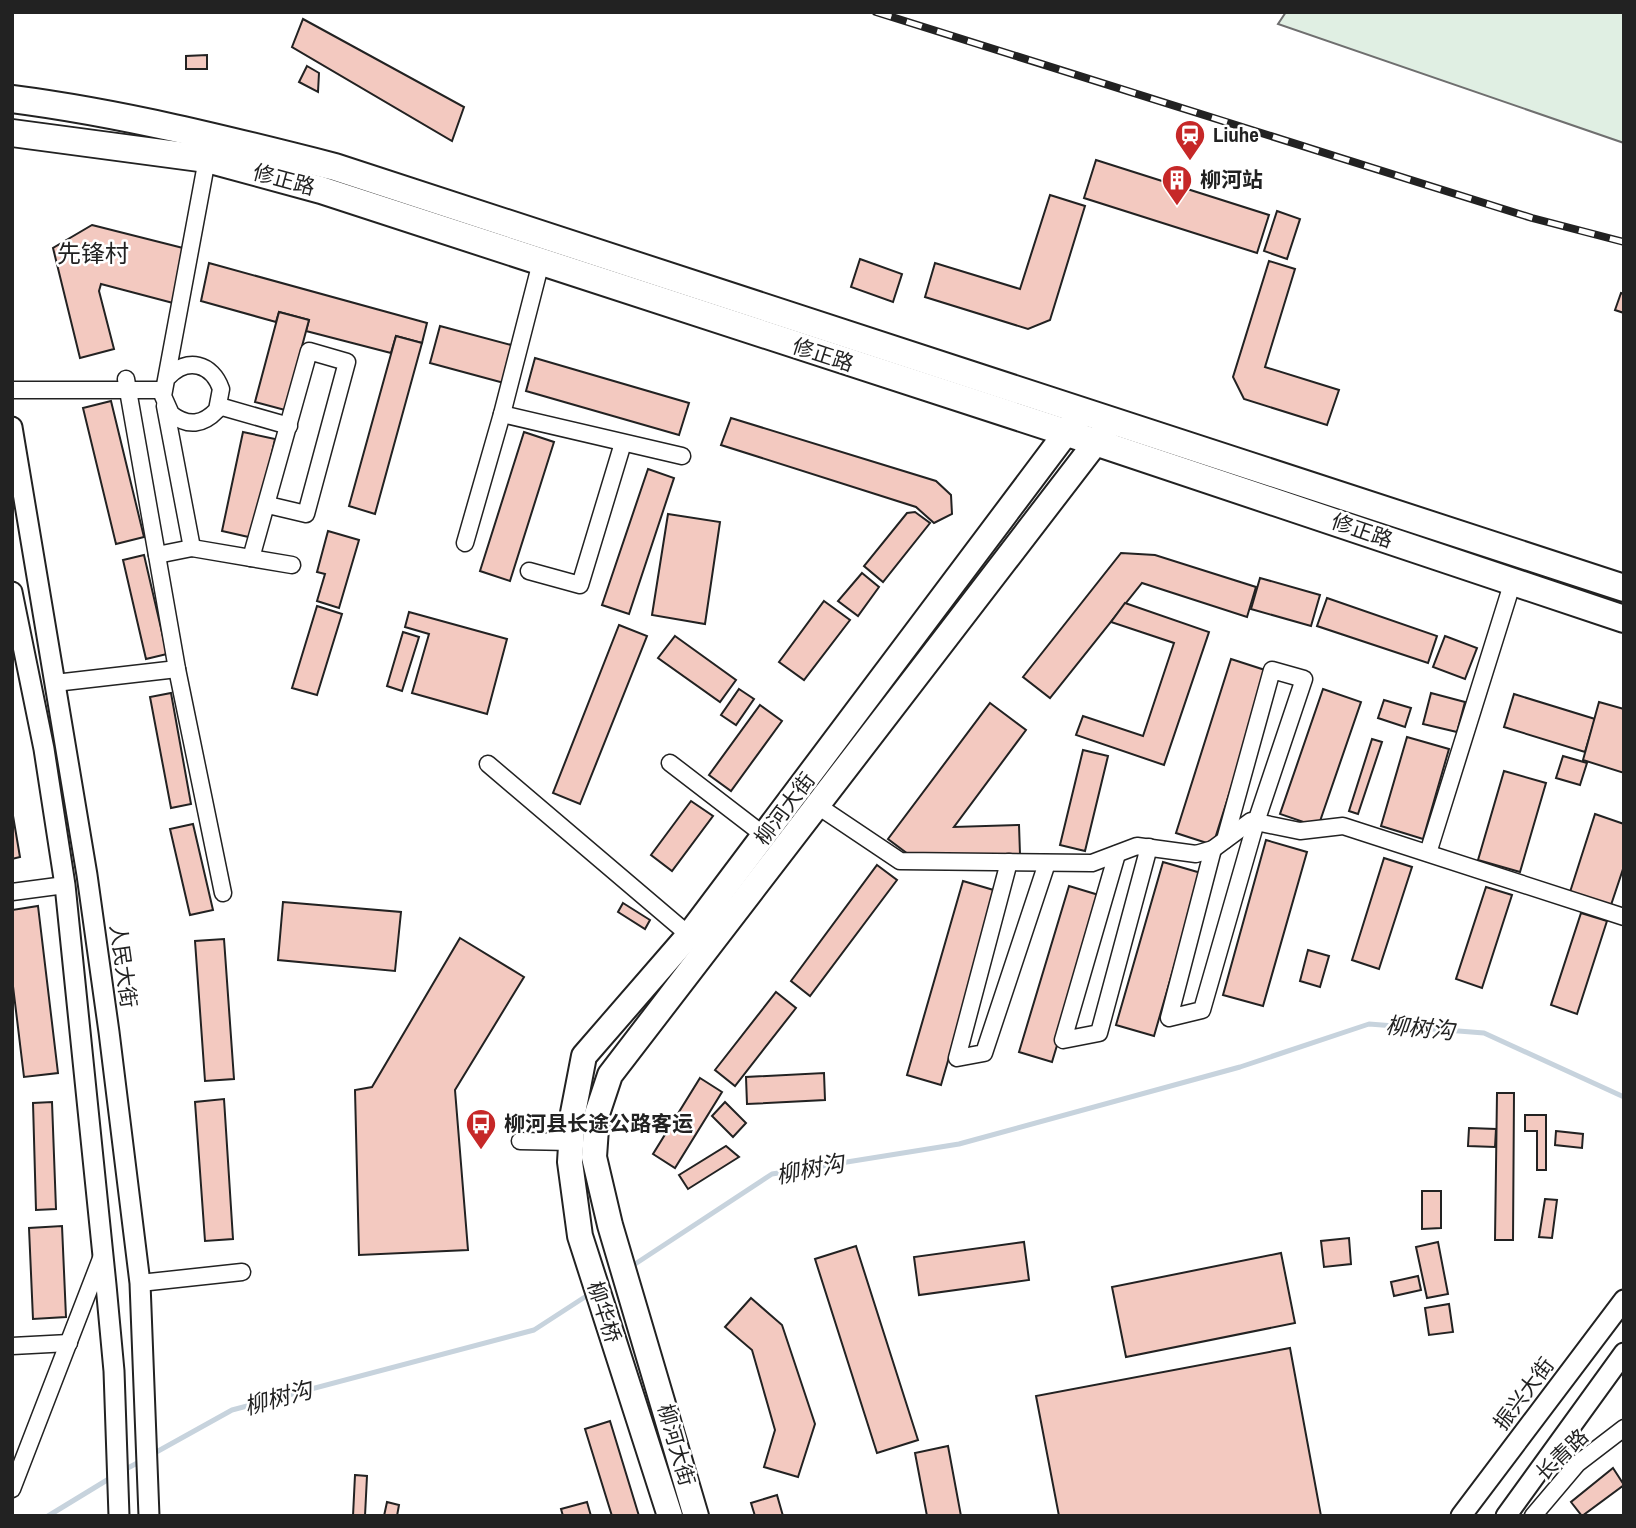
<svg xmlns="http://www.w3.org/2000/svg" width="1636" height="1528" font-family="'Archivo Narrow','Noto Sans SC',sans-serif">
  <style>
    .green { fill: #e0efe3; stroke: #6f6f6f; stroke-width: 2 }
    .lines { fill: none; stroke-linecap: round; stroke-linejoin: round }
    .stream { stroke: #c7d3dd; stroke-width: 5 }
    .building { fill: #f3c9c0; stroke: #222; stroke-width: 2 }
    .minor-casing { stroke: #222; stroke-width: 19 }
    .tertiary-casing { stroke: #222; stroke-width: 23 }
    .primary-casing { stroke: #222; stroke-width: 28 }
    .trunk-casing { stroke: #222; stroke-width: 30 }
    .minor { stroke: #fff; stroke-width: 16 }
    .tertiary { stroke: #fff; stroke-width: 19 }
    .primary { stroke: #fff; stroke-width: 24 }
    .trunk { stroke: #fff; stroke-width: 26 }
    .rail-casing { stroke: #222; stroke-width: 8 }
    .rail { stroke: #fff; stroke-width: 5; stroke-dasharray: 16; stroke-linecap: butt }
    .labels { text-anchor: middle; stroke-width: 5; stroke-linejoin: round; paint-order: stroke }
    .poi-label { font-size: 21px; font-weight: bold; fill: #222; stroke: #fff; text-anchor: start }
    .street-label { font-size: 21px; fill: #222; stroke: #fff }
    .water-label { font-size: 23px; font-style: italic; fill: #222; stroke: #fff }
    .quarter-label { font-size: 24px; fill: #222; stroke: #fff }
  </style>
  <rect width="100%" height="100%" fill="#fff"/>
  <polygon class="green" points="1286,12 1624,12 1624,143 1278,24"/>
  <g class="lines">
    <g class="stream">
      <polyline points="629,1268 772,1174 959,1144 1240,1067 1369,1024 1484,1033 1624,1097"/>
      <polyline points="151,1455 232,1410 534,1330 591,1293"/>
      <polyline points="124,1470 143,1460"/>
      <polyline points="48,1516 112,1477"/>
    </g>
  </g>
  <g class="building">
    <polygon points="303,19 464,107 452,141 292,47"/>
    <polygon points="207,55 207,69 186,69 186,56"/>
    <polygon points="307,66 319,73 318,92 299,82"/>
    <polygon points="1096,160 1269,215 1257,253 1084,198"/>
    <polygon points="1050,195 1085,206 1050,320 1028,329 925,297 935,263 1020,289"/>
    <polygon points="1277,211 1300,219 1287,259 1264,251"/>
    <polygon points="92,225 187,249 173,303 101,284 99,291 114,349 80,358 53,248"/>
    <polygon points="860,259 902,274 893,302 851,287"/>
    <polygon points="1269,261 1295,269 1265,367 1339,390 1327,425 1244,399 1233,377"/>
    <polygon points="209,263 427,323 422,343 396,336 391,353 306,331 309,320 279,312 276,322 201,301"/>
    <polygon points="1621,293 1624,294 1624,313 1615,310"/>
    <polygon points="279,312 309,320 285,410 255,402"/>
    <polygon points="440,326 515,346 504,383 430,363"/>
    <polygon points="396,336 422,343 375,514 349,506"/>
    <polygon points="535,358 689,403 679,435 526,391"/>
    <polygon points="111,401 144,537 116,544 83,408"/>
    <polygon points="731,418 936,481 951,495 952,514 934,523 916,507 721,445"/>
    <polygon points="243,432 275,439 253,538 222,531"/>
    <polygon points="524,432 554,442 510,581 480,571"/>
    <polygon points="648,469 674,478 629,614 602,605"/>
    <polygon points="915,512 930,523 883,582 864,566 907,513"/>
    <polygon points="668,514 720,522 705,624 652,615"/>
    <polygon points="328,531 359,540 339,608 317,601 325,574 317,572"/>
    <polygon points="1121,553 1155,555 1256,587 1247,617 1142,583 1050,698 1023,677"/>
    <polygon points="144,555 167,654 146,659 123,560"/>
    <polygon points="862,573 879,587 858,616 838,601"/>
    <polygon points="1260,578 1320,595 1311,626 1251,609"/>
    <polygon points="1327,598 1437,636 1428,663 1317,626"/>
    <polygon points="824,601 850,620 804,680 779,662"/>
    <polygon points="1125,603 1209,632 1164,765 1076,735 1083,716 1143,736 1174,643 1111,622"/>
    <polygon points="317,606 342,614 317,695 292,688"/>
    <polygon points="409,612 507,639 487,714 412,693 429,634 405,627"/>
    <polygon points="619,625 647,636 580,804 553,793"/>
    <polygon points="403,632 419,637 402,691 387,686"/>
    <polygon points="675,636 736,680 720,702 658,658"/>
    <polygon points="1445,636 1477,648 1465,679 1433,667"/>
    <polygon points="1231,659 1268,671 1213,845 1176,833"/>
    <polygon points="739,689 754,699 736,725 721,715"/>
    <polygon points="1323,689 1361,702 1318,827 1280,814"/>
    <polygon points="171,693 191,804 171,808 150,697"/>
    <polygon points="1431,693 1465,702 1457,732 1423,724"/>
    <polygon points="1514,694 1595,719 1585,752 1504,727"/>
    <polygon points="1384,700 1411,708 1405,727 1378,718"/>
    <polygon points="1599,702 1624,709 1624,773 1583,760"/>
    <polygon points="990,703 1026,730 954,827 1019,825 1020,854 912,857 888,839"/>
    <polygon points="760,705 782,721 731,791 709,775"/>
    <polygon points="1407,737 1449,749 1423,839 1381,826"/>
    <polygon points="1372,739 1382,742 1358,814 1349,811"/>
    <polygon points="1083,750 1108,756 1085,851 1060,845"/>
    <polygon points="1563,756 1587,763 1580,785 1556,778"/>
    <polygon points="1504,771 1546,783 1520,872 1478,860"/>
    <polygon points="691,801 713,816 672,871 651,855"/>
    <polygon points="12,810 20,857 12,859"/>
    <polygon points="1595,814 1624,824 1624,866 1611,905 1570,892"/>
    <polygon points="193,824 213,910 190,915 170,829"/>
    <polygon points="1266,840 1307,852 1263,1006 1223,995"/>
    <polygon points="1384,858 1412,867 1379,969 1352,960"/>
    <polygon points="1163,862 1201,873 1154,1036 1116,1025"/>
    <polygon points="877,865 897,880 810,996 791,981"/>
    <polygon points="963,881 997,891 941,1085 907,1075"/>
    <polygon points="1069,886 1102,896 1052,1062 1019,1052"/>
    <polygon points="1486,887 1512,895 1482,988 1456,979"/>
    <polygon points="283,902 401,912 395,971 278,960"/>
    <polygon points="623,903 650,920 645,929 618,912"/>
    <polygon points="38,906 58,1073 24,1077 12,978 12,910"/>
    <polygon points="1581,913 1607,921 1577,1014 1551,1005"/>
    <polygon points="460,938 524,977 455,1090 468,1250 359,1255 355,1090 372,1087"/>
    <polygon points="224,939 234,1079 205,1081 195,941"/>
    <polygon points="1308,950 1329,956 1320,987 1300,981"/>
    <polygon points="776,992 796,1008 735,1086 715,1070"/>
    <polygon points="824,1073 825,1100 747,1104 746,1077"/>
    <polygon points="700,1078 722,1092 675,1168 653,1154"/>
    <polygon points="1497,1093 1514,1093 1513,1240 1495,1240"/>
    <polygon points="224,1099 233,1239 205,1241 195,1102"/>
    <polygon points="52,1102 56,1209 36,1210 33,1103"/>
    <polygon points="725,1102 746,1123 733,1137 712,1116"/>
    <polygon points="1525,1115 1546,1115 1546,1170 1537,1170 1537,1131 1525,1131"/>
    <polygon points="1469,1128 1496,1129 1495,1147 1468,1146"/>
    <polygon points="1556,1131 1583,1134 1582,1148 1555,1145"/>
    <polygon points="726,1146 739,1157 688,1189 679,1175"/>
    <polygon points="1422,1191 1441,1191 1441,1228 1422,1229"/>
    <polygon points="1545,1199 1557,1200 1552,1238 1539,1237"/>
    <polygon points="62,1226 66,1317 33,1319 29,1228"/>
    <polygon points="1349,1238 1351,1264 1324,1267 1321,1241"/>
    <polygon points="1024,1242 1029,1280 919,1295 914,1257"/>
    <polygon points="1438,1242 1448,1294 1427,1298 1416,1247"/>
    <polygon points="856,1246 918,1440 877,1453 815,1259"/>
    <polygon points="1281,1253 1295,1323 1126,1357 1112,1287"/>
    <polygon points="1418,1276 1421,1290 1394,1296 1391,1282"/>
    <polygon points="751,1298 782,1325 815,1424 798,1477 764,1467 775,1430 752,1350 725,1327"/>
    <polygon points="1449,1304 1453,1332 1429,1335 1425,1308"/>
    <polygon points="1290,1348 1321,1516 1059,1516 1036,1396"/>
    <polygon points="610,1421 639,1516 612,1516 585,1429"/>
    <polygon points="948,1446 961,1516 927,1516 915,1453"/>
    <polygon points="1613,1468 1624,1485 1582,1516 1571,1502"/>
    <polygon points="355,1475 367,1476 365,1516 353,1516"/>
    <polygon points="777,1495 783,1516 755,1516 751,1503"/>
    <polygon points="387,1502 399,1505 397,1516 384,1516"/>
    <polygon points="587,1502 591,1516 563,1516 561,1509"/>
  </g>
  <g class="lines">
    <g class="minor-casing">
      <g id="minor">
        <path d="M168,377c19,-20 44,-14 53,12l-4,21c-14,15 -29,17 -46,4l-8,-18 44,-237"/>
        <polyline points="126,379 177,669 223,893"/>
        <polyline points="12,390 163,390"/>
        <polyline points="165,406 192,548"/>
        <polyline points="219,406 289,426"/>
        <polyline points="502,414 541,262"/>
        <polyline points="465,543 502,414 682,456"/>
        <polyline points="157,555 192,548 292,565"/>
        <polyline points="251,558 309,351 347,362 306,514 268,505"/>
        <polyline points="529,571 580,585 623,443"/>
        <polyline points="55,683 177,669"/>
        <polyline points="670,763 765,836"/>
        <polyline points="488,764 689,935"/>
        <polyline points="818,806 900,861 1092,863 1137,846 1196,854 1213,849 1251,821 1300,831 1343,826 1624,917"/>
        <polyline points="1213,849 1169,1018 1202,1010 1256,822 1304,679 1272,670 1225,840"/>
        <polyline points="1428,853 1513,581"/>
        <polyline points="1117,854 1063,1040 1099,1033 1149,847"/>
        <polyline points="1009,862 957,1058 984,1053 1047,863"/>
        <polyline points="12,892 65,885"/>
        <polyline points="520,1141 571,1142"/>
        <polyline points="140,1283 242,1272"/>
        <polyline points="12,1346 69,1343"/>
        <polyline points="12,1489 102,1256"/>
        <polyline points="1533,1516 1577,1464 1624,1428"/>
      </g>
    </g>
    <g class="tertiary-casing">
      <g id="tertiary">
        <polyline points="12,427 87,875 109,1032 140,1283 149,1516"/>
        <polyline points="12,592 44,749 65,885 106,1285 114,1371 119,1516"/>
        <polyline points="1461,1516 1624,1300"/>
        <polyline points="1506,1516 1624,1353"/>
      </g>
    </g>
    <g class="primary-casing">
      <g id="primary">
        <polyline points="670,1516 580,1236 570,1162 573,1113 584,1056 689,935 1078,417"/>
        <polyline points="696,1516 610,1225 594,1157 597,1114 610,1075 1107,428"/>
      </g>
    </g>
    <g class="trunk-casing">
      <g id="trunk">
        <path d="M12,99c109,14 217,41 323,68l1289,421"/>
        <polyline points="12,133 207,159 321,190 1098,443 1624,619"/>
      </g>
    </g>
    <use href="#minor" class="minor"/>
    <use href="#tertiary" class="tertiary"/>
    <use href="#primary" class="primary"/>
    <use href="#trunk" class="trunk"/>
    <g class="rail-casing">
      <polyline id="rail" points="876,12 1532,218 1624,242"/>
    </g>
    <use href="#rail" class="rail"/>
  </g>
  <defs>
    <g id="station-pin" transform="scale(1.575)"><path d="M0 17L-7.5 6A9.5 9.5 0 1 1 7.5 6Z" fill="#c62828" stroke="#fff"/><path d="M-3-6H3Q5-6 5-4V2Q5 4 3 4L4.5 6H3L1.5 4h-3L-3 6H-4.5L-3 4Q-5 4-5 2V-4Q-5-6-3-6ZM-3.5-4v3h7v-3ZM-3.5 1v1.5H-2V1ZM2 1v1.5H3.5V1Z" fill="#fff"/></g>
    <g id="building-pin" transform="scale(1.575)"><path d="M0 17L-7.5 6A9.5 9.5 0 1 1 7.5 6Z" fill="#c62828" stroke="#fff"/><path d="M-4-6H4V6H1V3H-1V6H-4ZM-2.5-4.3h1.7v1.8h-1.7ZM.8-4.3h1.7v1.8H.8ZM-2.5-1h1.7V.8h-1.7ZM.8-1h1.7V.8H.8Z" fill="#fff"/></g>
    <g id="bus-pin" transform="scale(1.575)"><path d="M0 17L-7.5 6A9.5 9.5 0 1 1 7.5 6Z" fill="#c62828" stroke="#fff"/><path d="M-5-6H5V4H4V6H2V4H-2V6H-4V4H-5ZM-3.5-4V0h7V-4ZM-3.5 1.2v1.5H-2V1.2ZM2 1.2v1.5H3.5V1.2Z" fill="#fff"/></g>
  </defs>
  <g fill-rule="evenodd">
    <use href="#station-pin" x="1190" y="135"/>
    <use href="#building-pin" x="1177" y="180"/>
    <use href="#bus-pin" x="481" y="1124"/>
  </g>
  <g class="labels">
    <g class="poi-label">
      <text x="1213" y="142">Liuhe</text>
      <text x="1200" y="187">柳河站</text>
      <text x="504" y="1131">柳河县长途公路客运</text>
    </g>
    <g class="street-label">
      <text transform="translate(284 180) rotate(15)" y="7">修正路</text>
      <text transform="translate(823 355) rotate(18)" y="7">修正路</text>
      <text transform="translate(1362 531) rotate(19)" y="7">修正路</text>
      <text transform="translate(785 809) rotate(-53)" y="7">柳河大街</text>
      <text transform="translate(123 966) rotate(82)" y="7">人民大街</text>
      <text transform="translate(604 1312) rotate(72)" y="7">柳华桥</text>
      <text transform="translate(1524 1394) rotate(-53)" y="7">振兴大街</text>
      <text transform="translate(676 1445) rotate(74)" y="7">柳河大街</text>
      <text transform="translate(1562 1455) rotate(-44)" y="7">长青路</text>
    </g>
    <g class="water-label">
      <text transform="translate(1420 1028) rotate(5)" y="8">柳树沟</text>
      <text transform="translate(810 1169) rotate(-11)" y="8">柳树沟</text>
      <text transform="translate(278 1398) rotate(-15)" y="8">柳树沟</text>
    </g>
    <g class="quarter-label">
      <text x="93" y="262">先锋村</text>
    </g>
  </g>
  <rect width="1636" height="1528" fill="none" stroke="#222222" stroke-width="28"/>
</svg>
